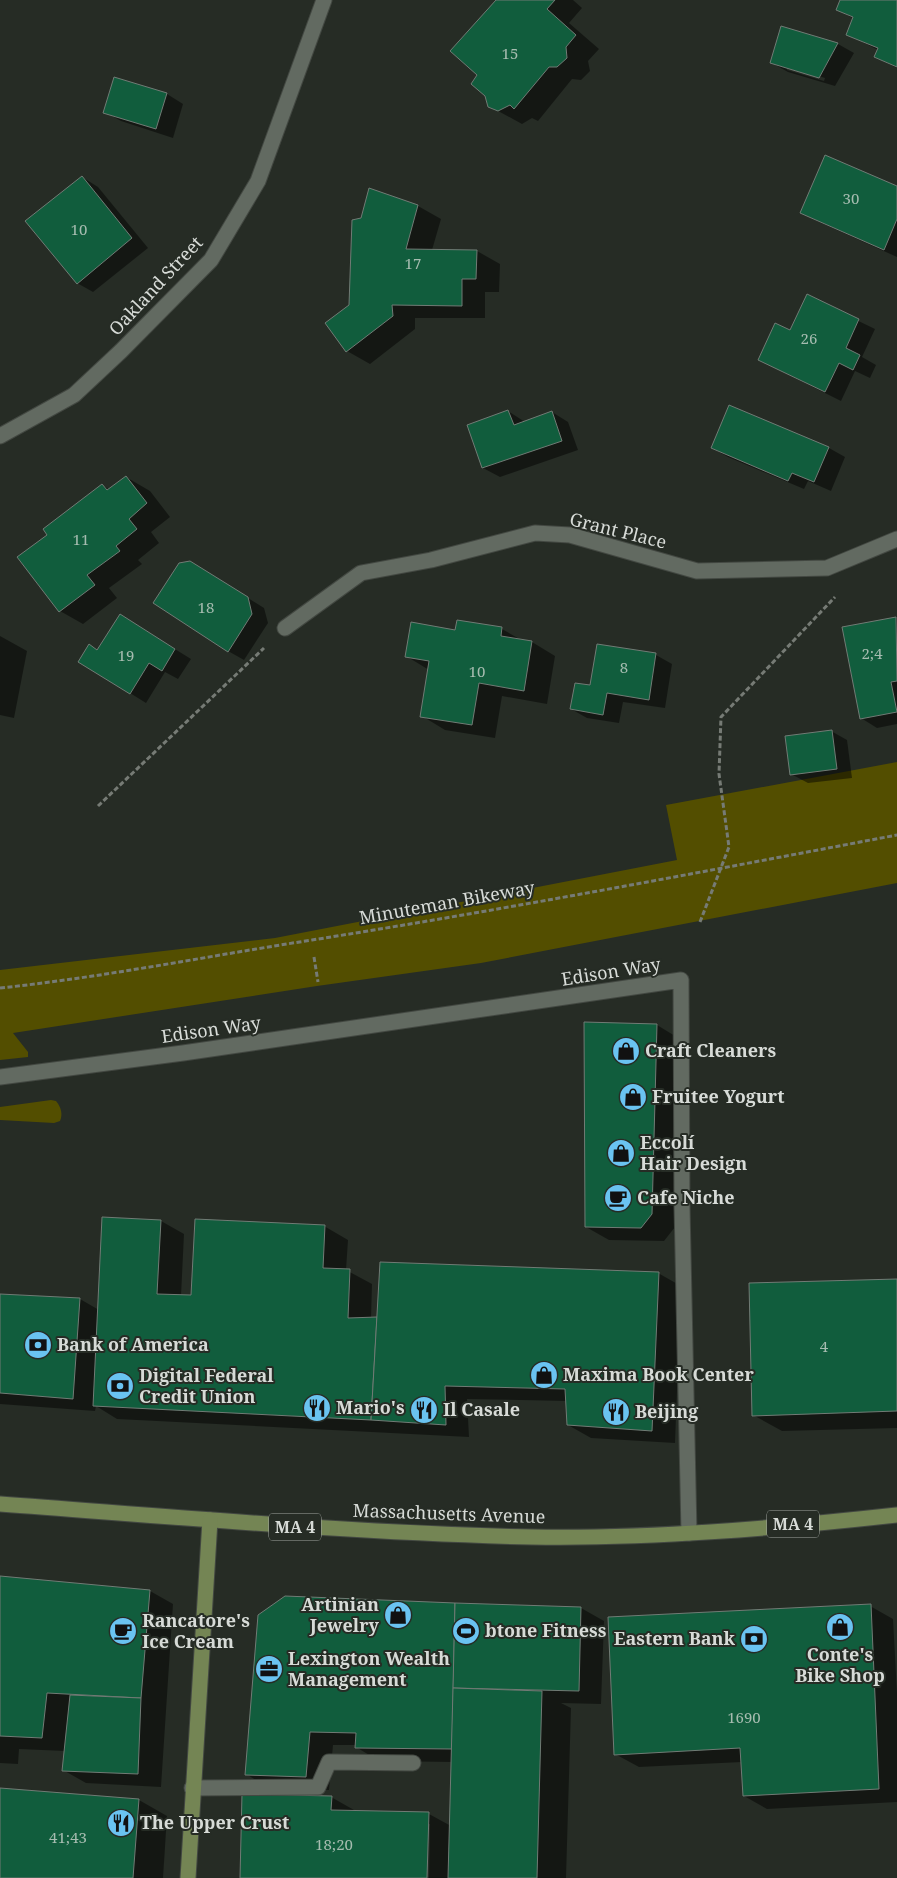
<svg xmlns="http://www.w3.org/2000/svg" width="897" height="1878" font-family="'Noto Serif',serif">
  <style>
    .green { fill: #534e00 }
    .shadow { fill: #0007; fill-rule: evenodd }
    .building { fill: #115d3d; stroke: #717b75 }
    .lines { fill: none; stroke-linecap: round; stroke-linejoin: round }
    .minor-casing { stroke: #434842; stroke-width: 17 }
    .major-casing { stroke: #434842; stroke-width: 17 }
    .path { stroke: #767b75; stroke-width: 3; stroke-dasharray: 5 2.5; stroke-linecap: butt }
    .minor { stroke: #626a61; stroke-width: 15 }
    .major { stroke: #748554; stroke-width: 15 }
    .labels { text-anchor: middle; stroke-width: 4; stroke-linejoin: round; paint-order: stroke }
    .number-label { font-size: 15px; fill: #a6bcb0 }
    .shield { fill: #262c25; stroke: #a2a6a2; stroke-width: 1 }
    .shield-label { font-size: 16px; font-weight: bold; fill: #d7dbd7 }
    .street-label { font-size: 18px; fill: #d7dbd7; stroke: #262c25 }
    .poi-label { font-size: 18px; font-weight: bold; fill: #d7dbd7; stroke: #262c25; text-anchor: start }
  </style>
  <rect width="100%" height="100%" fill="#262c25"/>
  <g class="green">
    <polygon points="897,762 897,883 481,963 317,986 13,1033 28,1052 28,1057 0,1060 0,970 275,938 677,860 666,805"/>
    <path d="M51,1100l5,1c5,6 7,13 4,20l-6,2 -54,-3v-13z"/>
  </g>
  <g class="shadow">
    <polygon points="497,0 573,0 582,8 569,23 599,49 588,61 590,71 581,80 572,79 538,121 532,118 522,124 489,106 478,75"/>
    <polygon points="841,0 897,0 897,68 875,57 878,50 847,34 854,19 837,9"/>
    <path d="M782,27l56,17 16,9 -19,33 -47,-14 -16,-9zM787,67l38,11 -1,3 -37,-11z"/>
    <polygon points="115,79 167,94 183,104 173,138 121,121 105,112"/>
    <polygon points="82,177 98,187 148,248 93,292 77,283"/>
    <polygon points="897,187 897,257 817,221 801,212"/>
    <polygon points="370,190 418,206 441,219 432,250 477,251 500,264 499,292 485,292 485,318 415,318 415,329 370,364 347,351 350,305"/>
    <polygon points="807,296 875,329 862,357 876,365 870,378 855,371 841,401 759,360 790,332"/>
    <polygon points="730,406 829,448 845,457 831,491 808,481 804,489 728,457 712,448"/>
    <polygon points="508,411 525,422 552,412 568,422 578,450 500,477 483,468 469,426"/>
    <polygon points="126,477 150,491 170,517 151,532 159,543 138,560 142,564 109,588 117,598 83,624 60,611 48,535 102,485 110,490"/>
    <polygon points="206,572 264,608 268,623 244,660 228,651"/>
    <polygon points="896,618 897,619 897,724 877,728 861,718"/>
    <polygon points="136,625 191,659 178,679 165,672 146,703 130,693 97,651"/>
    <polygon points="502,629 523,641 532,642 555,656 547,704 502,696 495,738 445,730 422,716 429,670 406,656"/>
    <polygon points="0,636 27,651 14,718 0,715"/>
    <polygon points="598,645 656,655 672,664 665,708 623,702 619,723 587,718 571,709 591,687"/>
    <polygon points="831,731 847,740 852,778 808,783 791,774"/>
    <polygon points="657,1025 680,1039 675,1227 664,1241 609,1240 586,1227"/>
    <polygon points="161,1221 184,1234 181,1296 192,1297 324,1226 348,1240 346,1270 372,1284 371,1319 658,1273 681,1286 675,1443 591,1438 568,1425 567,1401 467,1399 469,1437 117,1419 96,1406 95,1411 0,1404 0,1295 80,1299 99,1310"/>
    <polygon points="897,1280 897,1428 782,1431 753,1415"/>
    <polygon points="0,1577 150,1591 173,1604 161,1787 86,1783 63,1770 65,1751 19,1749 18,1764 0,1763"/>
    <polygon points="870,1606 893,1619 897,1693 897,1802 767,1809 744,1796 742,1762 639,1767 615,1754"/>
    <polygon points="581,1608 604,1621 601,1704 561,1703 571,1708 566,1878 429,1878 430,1824 428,1824 426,1878 241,1878 331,1797 354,1810 354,1812 429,1814 451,1826 453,1762 379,1761 356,1747 356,1745 333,1745 329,1790 269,1788 246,1774 259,1616"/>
    <polygon points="0,1790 139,1800 167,1816 163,1878 0,1878"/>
  </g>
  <g class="building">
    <polygon points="496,0 555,0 547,9 576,35 566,47 567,58 557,67 549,67 514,109 510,105 498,111 488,107 485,96 471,84 477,75 450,51"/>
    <polygon points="840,0 897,0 897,67 874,57 878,48 846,35 853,17 836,10"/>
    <polygon points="781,26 838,43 819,78 770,63"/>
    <polygon points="114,77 167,93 156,129 103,113"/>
    <polygon points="825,155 897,186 897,219 884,250 800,213"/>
    <polygon points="82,176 132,238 77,284 25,221"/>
    <polygon points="369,188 418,205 406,249 477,250 476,279 462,279 462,306 392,305 393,316 346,352 325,323 349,305 352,220 361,218"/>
    <polygon points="807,294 859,319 846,348 860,355 853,370 839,363 825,392 758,360 775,323 790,330"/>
    <polygon points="729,405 829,447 814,482 792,473 788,481 711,448"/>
    <polygon points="508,410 514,425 552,411 562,441 482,468 467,425"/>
    <polygon points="126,476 147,503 129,519 137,529 116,546 120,551 87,575 95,585 59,612 17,557 47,535 43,529 102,484 107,490"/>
    <polygon points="190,561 248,597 252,614 228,652 153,603 179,563"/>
    <polygon points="120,614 175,649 162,671 149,663 130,694 78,662 89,644 97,650"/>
    <polygon points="896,617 897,681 891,682 897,712 860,719 842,627"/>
    <polygon points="457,620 502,627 501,636 532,641 524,691 479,683 472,725 420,717 429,661 405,657 411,622 455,630"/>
    <polygon points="597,644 656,653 649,700 607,693 603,715 570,709 575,683 590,685"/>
    <polygon points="832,730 837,769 790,775 785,736"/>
    <polygon points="584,1022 657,1024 652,1214 641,1228 585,1227"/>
    <polygon points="102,1217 161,1220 157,1294 191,1295 195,1219 325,1225 323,1268 350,1269 348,1318 377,1317 371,1420 93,1406"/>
    <polygon points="380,1262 659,1272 652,1431 567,1425 565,1389 445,1386 446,1425 371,1420"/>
    <polygon points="897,1279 897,1411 752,1416 749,1283"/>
    <polygon points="0,1294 80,1298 73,1399 0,1393"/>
    <polygon points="0,1576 150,1590 141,1698 47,1693 42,1738 0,1736"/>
    <polygon points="285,1596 455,1603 452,1749 355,1748 356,1733 310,1732 306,1777 245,1775 258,1615"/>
    <polygon points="455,1603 581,1607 579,1691 453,1688"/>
    <polygon points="871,1604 879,1789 743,1796 740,1748 614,1755 608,1617"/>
    <polygon points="453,1688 542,1691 537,1878 448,1878"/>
    <polygon points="70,1695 141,1698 138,1774 62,1771"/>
    <polygon points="0,1788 139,1799 133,1878 0,1878"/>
    <polygon points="242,1794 332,1796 331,1810 429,1812 427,1878 240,1878"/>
  </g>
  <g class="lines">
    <g class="minor-casing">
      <g id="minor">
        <polyline points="0,436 74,395 121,351 211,260 258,181 324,0"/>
        <polyline points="285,628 361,573 431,560 535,533 570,535 697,571 827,568 897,539"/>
        <polyline points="0,1077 183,1053 681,980 682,1206 689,1533"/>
        <polyline points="192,1788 318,1787 329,1762 413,1763"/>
      </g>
    </g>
    <g class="major-casing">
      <g id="major">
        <path d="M0,1504c177,13 354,29 532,33 119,2 246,-9 365,-22"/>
        <polyline points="188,1878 210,1520"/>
      </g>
    </g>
    <g class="path">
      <polyline points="98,806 264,648"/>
      <polyline points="700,922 729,847 719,774 721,717 835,597"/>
      <polyline points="314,957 318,982"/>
      <path d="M0,988c105,-11 208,-32 312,-48 196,-31 390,-68 585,-105"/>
    </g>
    <use href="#minor" class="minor"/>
    <use href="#major" class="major"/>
  </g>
  <defs>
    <g id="shop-disc" transform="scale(1.4375)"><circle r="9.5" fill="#6ac3f1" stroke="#262c25"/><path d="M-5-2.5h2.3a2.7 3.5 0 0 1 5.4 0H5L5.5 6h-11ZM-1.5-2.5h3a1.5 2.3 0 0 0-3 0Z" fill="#111"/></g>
    <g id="cafe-disc" transform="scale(1.4375)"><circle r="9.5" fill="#6ac3f1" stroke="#262c25"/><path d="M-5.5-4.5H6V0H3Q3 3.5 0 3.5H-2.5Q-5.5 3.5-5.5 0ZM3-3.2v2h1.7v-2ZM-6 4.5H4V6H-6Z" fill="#111"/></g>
    <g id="bank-disc" transform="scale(1.4375)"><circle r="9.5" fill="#6ac3f1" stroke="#262c25"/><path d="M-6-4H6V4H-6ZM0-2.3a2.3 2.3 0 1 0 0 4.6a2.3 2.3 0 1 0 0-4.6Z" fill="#111"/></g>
    <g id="restaurant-disc" transform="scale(1.4375)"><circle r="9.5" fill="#6ac3f1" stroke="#262c25"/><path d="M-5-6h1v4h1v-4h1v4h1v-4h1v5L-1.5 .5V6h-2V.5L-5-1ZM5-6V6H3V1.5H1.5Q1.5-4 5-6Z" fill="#111"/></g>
    <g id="stadium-disc" transform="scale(1.4375)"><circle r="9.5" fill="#6ac3f1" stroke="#262c25"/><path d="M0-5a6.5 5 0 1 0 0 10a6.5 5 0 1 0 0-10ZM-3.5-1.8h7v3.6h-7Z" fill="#111"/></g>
    <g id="office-disc" transform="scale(1.4375)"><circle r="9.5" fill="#6ac3f1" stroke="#262c25"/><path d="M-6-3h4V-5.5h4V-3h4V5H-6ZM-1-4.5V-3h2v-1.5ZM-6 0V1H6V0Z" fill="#111"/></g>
  </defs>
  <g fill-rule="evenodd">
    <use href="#shop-disc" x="626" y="1051"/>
    <use href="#shop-disc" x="633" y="1097"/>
    <use href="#shop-disc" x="621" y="1153"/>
    <use href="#cafe-disc" x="618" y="1198"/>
    <use href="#bank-disc" x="38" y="1345"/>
    <use href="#shop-disc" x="544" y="1375"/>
    <use href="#bank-disc" x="120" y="1386"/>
    <use href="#restaurant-disc" x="317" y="1408"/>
    <use href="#restaurant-disc" x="424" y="1410"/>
    <use href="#restaurant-disc" x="616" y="1412"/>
    <use href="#shop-disc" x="398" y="1615"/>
    <use href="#shop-disc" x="840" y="1627"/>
    <use href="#cafe-disc" x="123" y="1631"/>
    <use href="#stadium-disc" x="466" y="1631"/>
    <use href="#bank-disc" x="754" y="1639"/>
    <use href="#office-disc" x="269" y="1669"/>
    <use href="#restaurant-disc" x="121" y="1823"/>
  </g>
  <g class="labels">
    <g class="number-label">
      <text x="510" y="59">15</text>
      <text x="851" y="204">30</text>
      <text x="79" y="235">10</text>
      <text x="413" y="269">17</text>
      <text x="809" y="344">26</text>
      <text x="81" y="545">11</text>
      <text x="206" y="613">18</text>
      <text x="872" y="659">2;4</text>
      <text x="126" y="661">19</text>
      <text x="624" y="673">8</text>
      <text x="477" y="677">10</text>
      <text x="824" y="1352">4</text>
      <text x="744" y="1723">1690</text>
      <text x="68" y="1843">41;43</text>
      <text x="334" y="1850">18;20</text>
    </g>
    <g class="shield">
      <rect x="767" y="1510.5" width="52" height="27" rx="4"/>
      <rect x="269" y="1513.5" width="52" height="27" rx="4"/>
    </g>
    <g class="shield-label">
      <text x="793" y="1530">MA 4</text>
      <text x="295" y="1533">MA 4</text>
    </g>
    <g class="street-label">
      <text transform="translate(156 286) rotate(-47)" y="6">Oakland Street</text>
      <text transform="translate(618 531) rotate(14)" y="6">Grant Place</text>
      <text transform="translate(447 903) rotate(-10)" y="6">Minuteman Bikeway</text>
      <text transform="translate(611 972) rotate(-9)" y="6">Edison Way</text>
      <text transform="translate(211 1030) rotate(-8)" y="6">Edison Way</text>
      <text transform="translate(449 1514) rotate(2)" y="6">Massachusetts Avenue</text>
    </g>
    <g class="poi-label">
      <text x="645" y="1057">Craft Cleaners</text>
      <text x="652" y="1103">Fruitee Yogurt</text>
      <text x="640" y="1149">Eccolí<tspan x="640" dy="21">Hair Design</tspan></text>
      <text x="637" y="1204">Cafe Niche</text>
      <text x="57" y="1351">Bank of America</text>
      <text x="563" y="1381">Maxima Book Center</text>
      <text x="139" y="1382">Digital Federal<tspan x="139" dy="21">Credit Union</tspan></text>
      <text x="336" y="1414">Mario's</text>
      <text x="443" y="1416">Il Casale</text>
      <text x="635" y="1418">Beijing</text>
      <text x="379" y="1611" text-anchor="end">Artinian<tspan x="379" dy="21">Jewelry</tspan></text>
      <text x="142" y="1627">Rancatore's<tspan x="142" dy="21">Ice Cream</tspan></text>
      <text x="485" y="1637">btone Fitness</text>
      <text x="735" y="1645" text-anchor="end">Eastern Bank</text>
      <text x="840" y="1661" text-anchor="middle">Conte's<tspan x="840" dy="21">Bike Shop</tspan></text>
      <text x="288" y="1665">Lexington Wealth<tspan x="288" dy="21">Management</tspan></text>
      <text x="140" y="1829">The Upper Crust</text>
    </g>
  </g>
</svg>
